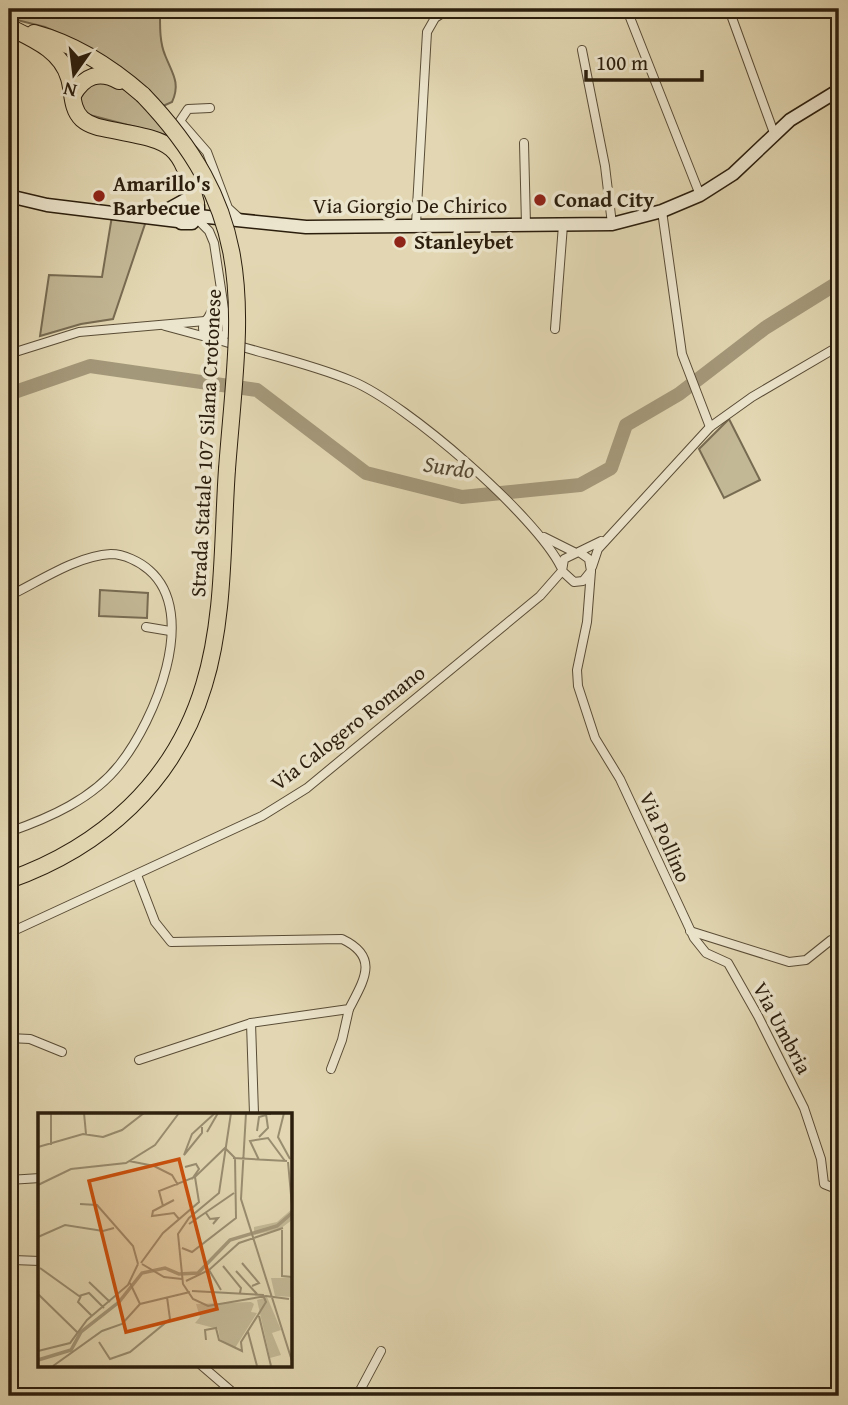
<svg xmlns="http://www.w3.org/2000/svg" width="848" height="1405" font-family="'Gentium Book Plus',serif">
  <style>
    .green { fill: #c3b896; stroke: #776b52; stroke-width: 2 }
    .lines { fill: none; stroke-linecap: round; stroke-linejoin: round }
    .river { stroke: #a4987a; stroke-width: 14 }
    .street-casing { stroke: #594c36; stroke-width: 10 }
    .secondary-casing { stroke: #2b1e0d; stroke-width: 15 }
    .highway-casing { stroke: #2b1e0d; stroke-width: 18 }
    .street { stroke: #ece5cd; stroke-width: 8 }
    .secondary { stroke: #ece5cd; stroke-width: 12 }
    .highway { stroke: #e2d7b2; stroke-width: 16 }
    .highway-bridge-casing { stroke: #2b1e0d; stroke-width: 18; stroke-linecap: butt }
    .highway-bridge { stroke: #e2d7b2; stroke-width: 16 }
    .poi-dot { fill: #8f2418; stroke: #ece5cd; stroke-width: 2.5 }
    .labels { text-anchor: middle; stroke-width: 7; stroke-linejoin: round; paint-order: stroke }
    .poi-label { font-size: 21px; font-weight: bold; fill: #2b1e0d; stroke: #ece5cd; text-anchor: start }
    .street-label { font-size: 21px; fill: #2b1e0d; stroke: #ece5cd }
    .water-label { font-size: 23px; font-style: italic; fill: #554933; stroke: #ece5cd }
    .inset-river { fill: none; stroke: #a4987a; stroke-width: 3.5 }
    .inset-road { fill: none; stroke: #998d70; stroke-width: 2 }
    .view { fill: #cc500c; fill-opacity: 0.15; stroke: #cc500c; stroke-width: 3.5 }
    .inset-edge { fill: none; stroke: #2b1e0d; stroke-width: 3.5 }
  </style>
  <rect width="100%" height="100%" fill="#e2d7b2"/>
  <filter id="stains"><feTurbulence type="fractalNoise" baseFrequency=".00286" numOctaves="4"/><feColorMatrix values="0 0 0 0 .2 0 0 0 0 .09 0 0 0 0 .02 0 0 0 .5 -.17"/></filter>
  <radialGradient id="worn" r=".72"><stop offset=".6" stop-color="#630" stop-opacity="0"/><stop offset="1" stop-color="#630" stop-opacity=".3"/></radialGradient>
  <g class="green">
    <path d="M9,9h176l1,4 -5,5 -21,-2c0,13 0,27 5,39 7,18 16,28 7,47l-9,4 -86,-65 -32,-14 -36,-9z"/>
    <polygon points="109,81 137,97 170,136 82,113 78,95 87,82"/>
    <polygon points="112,216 146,221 113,319 81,324 40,336 49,275 102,277"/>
    <polygon points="729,419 760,480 724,498 699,449"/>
    <polygon points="100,590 148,593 147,618 99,616"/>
  </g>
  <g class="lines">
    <polyline class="river" points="9,394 90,366 257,390 366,473 462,497 580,485 611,468 626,425 679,394 765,328 839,282"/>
    <g class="street-casing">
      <g id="street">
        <polyline points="629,15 700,195"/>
        <polyline points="731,15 774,133"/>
        <polyline points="582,50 605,166 612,224"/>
        <polyline points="210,108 188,109 180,121 207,152 228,208 240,219"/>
        <polyline points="524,143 526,225"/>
        <polyline points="662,211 682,354 710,427"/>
        <polyline points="197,219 209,231 214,243 226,322"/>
        <polyline points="416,224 427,32 435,18 449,9"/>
        <circle cx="215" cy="328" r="12"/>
        <polyline points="208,318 221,294"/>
        <polyline points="165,326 206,337"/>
        <polyline points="555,329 563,225"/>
        <path d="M219,340c44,14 90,23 133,41 54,22 184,135 209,186"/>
        <polyline points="9,354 79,332 205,321"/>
        <polyline points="544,537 574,552"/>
        <polyline points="579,552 589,559 591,571 583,581 574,582 562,571 564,559 601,541"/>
        <polyline points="592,567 598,549 710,427 752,397 839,346"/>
        <polyline points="591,571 587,622 577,670 578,686 595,738 620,779 694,938 706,953 728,963 758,1016 804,1108 821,1159 824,1184 839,1190"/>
        <path d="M9,596c31,-15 67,-40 102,-42 13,0 29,8 38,16 51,44 5,151 -29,194 -27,35 -71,54 -111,68"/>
        <polyline points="146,627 170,631"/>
        <path d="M137,875l18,47 16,20 171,-3c38,18 22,41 7,70l-98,14 -112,37"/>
        <polyline points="690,931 789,962 806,960 831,940 839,944"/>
        <polyline points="9,933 262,816 307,788 540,596 562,571"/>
        <polyline points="251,1023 254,1114"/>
        <polyline points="9,1038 30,1039 62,1052"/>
        <polyline points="331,1069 342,1040 349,1009"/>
        <polyline points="9,1180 40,1178"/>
        <polyline points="13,1260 40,1261"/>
        <polyline points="201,1365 237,1396"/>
        <polyline points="357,1396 381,1351"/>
      </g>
    </g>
    <g class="secondary-casing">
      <g id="secondary">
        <polyline points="9,196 47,205 178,221"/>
        <polyline points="150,213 167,210 187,199 198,206 198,216 192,223 181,223 176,217 175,206"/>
        <polyline points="198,216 306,227 612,224 662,211 700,195 733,174 790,120 839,90"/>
      </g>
    </g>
    <g class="highway-casing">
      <g id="highway">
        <path d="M9,27c24,12 52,23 60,51 4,13 2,31 13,41 8,7 19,9 30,11 61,12 67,11 84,73"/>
        <path d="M34,33c41,11 77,34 109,62"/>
        <path d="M73,95c11,-19 26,-25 46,-14"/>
        <path d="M9,880c93,-33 166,-98 195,-195 21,-68 18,-146 23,-216"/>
      </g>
    </g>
    <use href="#street" class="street"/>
    <use href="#secondary" class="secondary"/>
    <use href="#highway" class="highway"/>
    <g class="highway-bridge-casing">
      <path id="highway-bridge" d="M143,95c119,124 96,217 84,374"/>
    </g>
    <use href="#highway-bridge" class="highway-bridge"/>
  </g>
  <g class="poi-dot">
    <circle cx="99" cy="196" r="7"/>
    <circle cx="540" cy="200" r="7"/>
    <circle cx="400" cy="242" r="7"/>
  </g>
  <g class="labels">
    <g class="poi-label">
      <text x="113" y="191">Amarillo's<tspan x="113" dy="24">Barbecue</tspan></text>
      <text x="554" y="207">Conad City</text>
      <text x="414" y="249">Stanleybet</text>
    </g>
    <g class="street-label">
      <text x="410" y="213">Via Giorgio De Chirico</text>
      <text transform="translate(206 443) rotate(-87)" y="7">Strada Statale 107 Silana Crotonese</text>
      <text transform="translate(348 728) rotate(-38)" y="7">Via Calogero Romano</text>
      <text transform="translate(665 837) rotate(66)" y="7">Via Pollino</text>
      <text transform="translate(782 1028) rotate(62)" y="7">Via Umbria</text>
    </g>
    <g class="water-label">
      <text transform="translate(449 467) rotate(8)" y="8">Surdo</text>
    </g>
  </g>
  <g transform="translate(38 1113)">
    <rect width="254" height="254" fill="#e2d7b2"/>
    <path d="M254,96v11l-12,9 -26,6v-8l23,-5zM233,165h20v19l-16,-1zM229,184l14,33 -9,3 9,22 -11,3 -13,-58zM213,189l3,2 -3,8 6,1 -22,35 -15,-9 -2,-10 -23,-6 5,-6 -4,-13z" fill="#c3b896"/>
    <path class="inset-river" d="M0,247l33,-10 10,-18 38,-30 23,-29 23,-5 14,6 19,-1 32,-33 47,-14 15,-13"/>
    <path class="inset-road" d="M13,0v32M46,0l2,21M193,0l-12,80 -30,25 -11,16 5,50 10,15 15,7 58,-10 23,3M208,0l-5,86 51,162M246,0l-6,24 12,22M164,14v6l-18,22 8,-21 23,-21M219,18l2,-14 7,-2M169,19l11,-19M65,24l19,-7 22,-17M221,24l9,-9 -2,-14h5M0,34l45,-13 20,3M195,45l54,3M221,47l-9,-19 18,-3 17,23M91,48l25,5 18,9 6,10M250,49l4,44M147,54l11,-3 3,5 -7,10M0,72l33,-16 55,-6 29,-18 24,-32M136,87l-21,11 -1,5 22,-3 5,6M42,91l17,1 36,41 5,18M125,93l-4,-15 36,-14 30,-29 10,10M168,100l4,6 8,-1 -5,6M151,111l45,-31M244,117v46l10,1M0,124l27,-12 38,6 11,-3M144,135l10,4 44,-34 -1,-60M103,150l22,-30 36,-31 -4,-25M204,150l17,20 -7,3M104,151l22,13 18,2M185,153l18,22 -1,5M2,155l39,28 10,-3 15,15M171,157l12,20M198,158l21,23M148,168l23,-11 30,-27 44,-15M51,169l21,20M92,170l10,21M154,178l71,4 3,7 -8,13M0,181l40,39M43,183l-3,6 14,14M221,203l12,50M210,219l9,34M168,227l-1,-10 11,-2 3,12 23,11 -1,-9 17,-27M61,229l11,17 20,-7 40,-33 -3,-22M0,238l32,-8 17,-23 41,-35 10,-21M15,253l49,-35 20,-7 18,-20 50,-12"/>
    <path class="view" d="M141,46l38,150 -91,23 -37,-151z"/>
    <rect width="254" height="254" class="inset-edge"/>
  </g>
  <rect width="848" height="1405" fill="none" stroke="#e2d7b2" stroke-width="35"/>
  <rect x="10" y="10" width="827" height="1384" fill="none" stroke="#2b1e0d" stroke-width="3.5"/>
  <rect x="18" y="18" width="813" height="1370" fill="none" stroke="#2b1e0d" stroke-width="2"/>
  <g transform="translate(74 74) rotate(194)" stroke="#ece5cd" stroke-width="5" paint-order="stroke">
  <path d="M0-5L12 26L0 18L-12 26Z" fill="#2b1e0d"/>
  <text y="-10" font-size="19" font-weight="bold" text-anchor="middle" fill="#2b1e0d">N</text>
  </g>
  <path d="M586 70v10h116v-10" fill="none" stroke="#2b1e0d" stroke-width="3.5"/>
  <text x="596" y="70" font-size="21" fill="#2b1e0d" stroke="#ece5cd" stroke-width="5" paint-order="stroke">100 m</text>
  <rect width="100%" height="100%" filter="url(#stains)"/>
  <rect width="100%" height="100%" fill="url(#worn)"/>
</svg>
